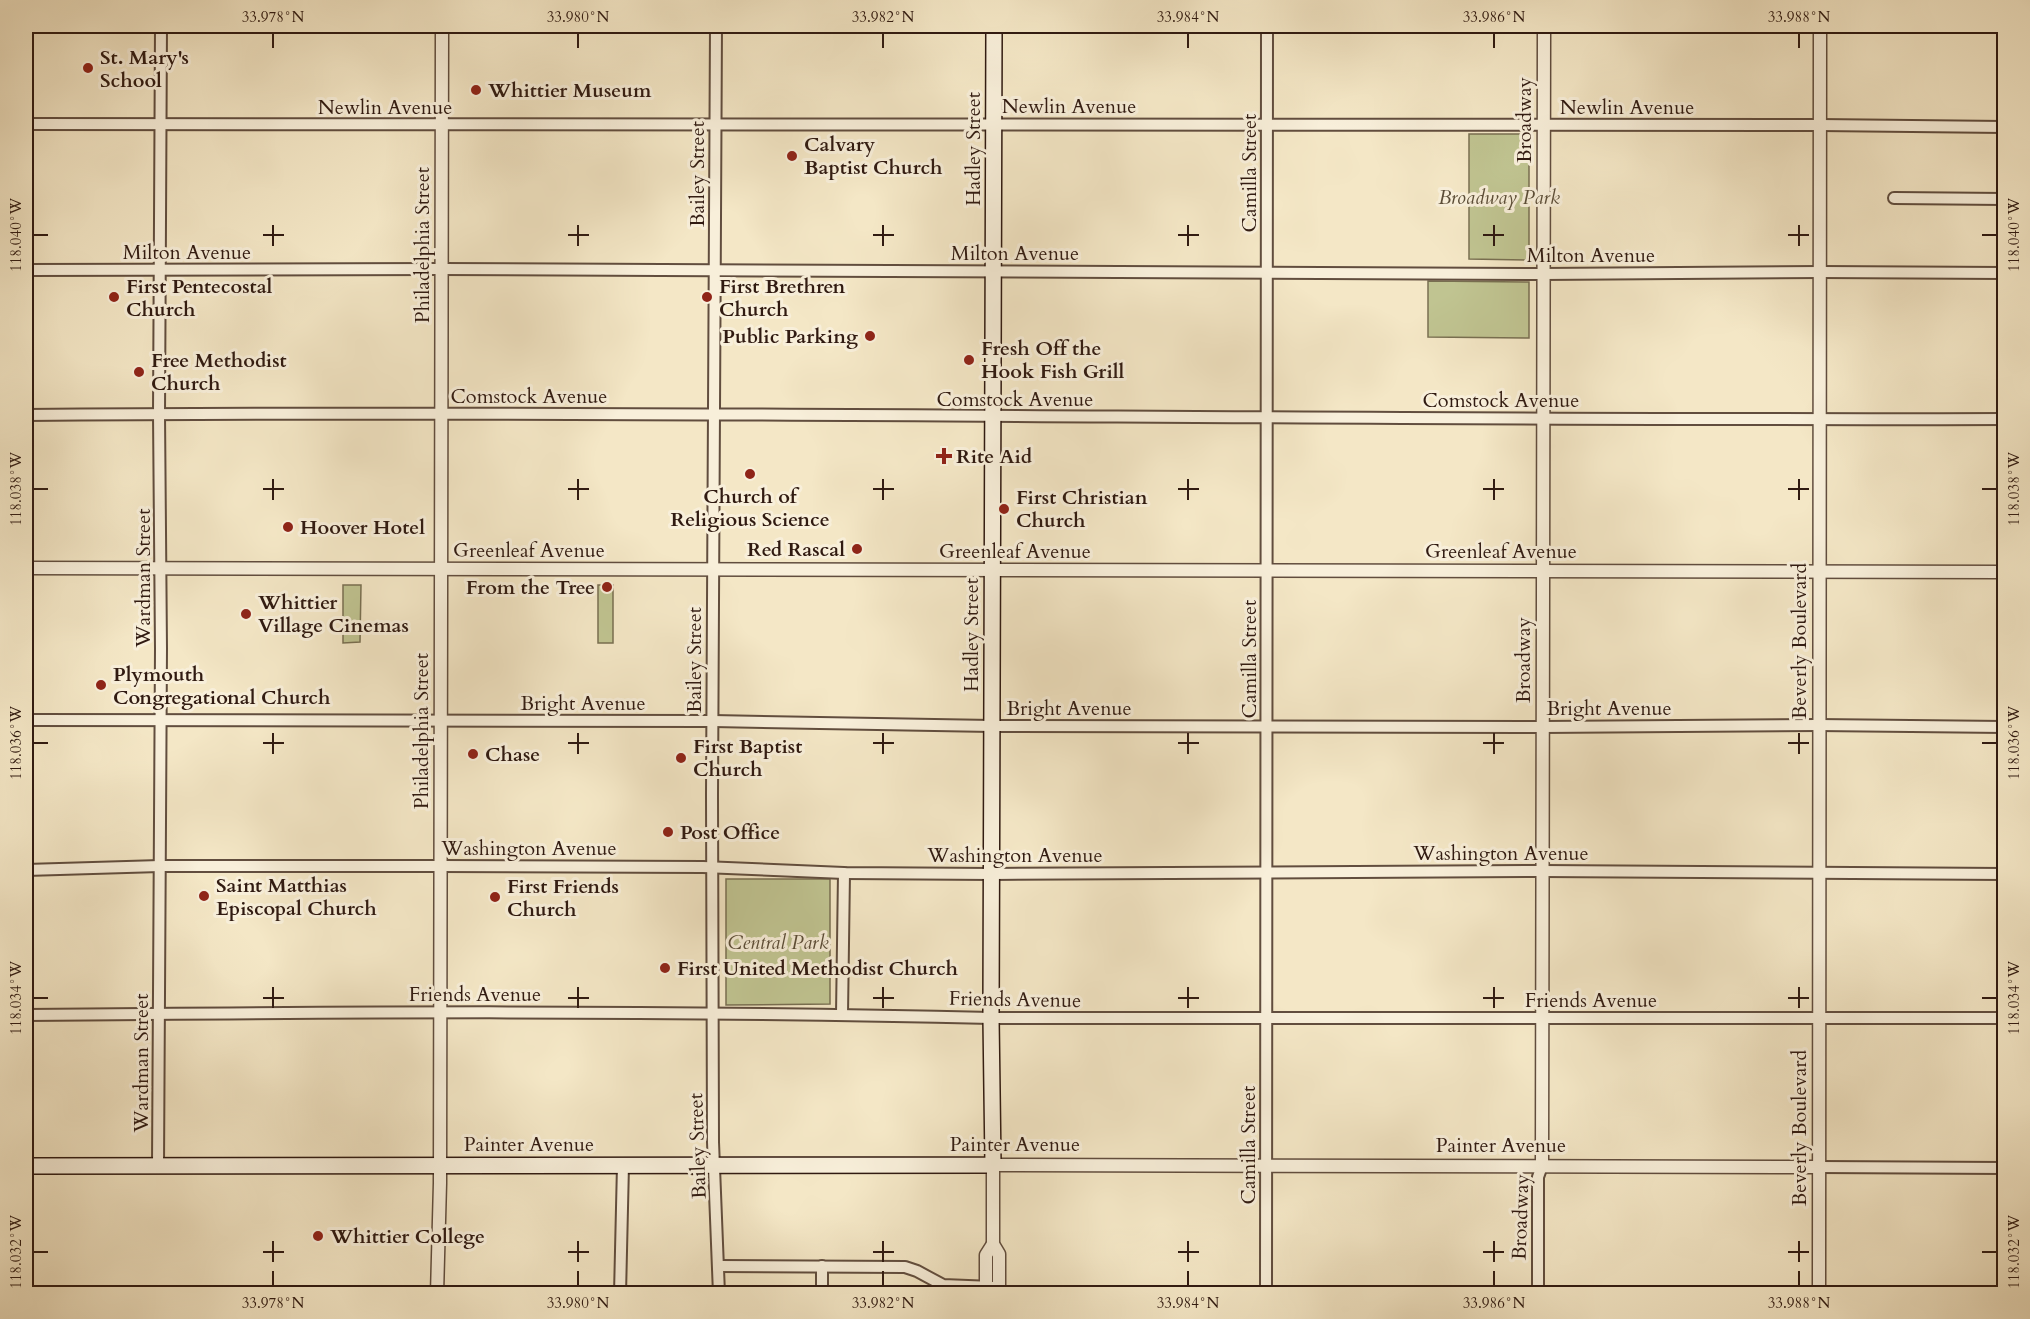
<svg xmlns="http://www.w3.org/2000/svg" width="2030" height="1319" font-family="Cardo,serif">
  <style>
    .green { fill: #c0c491; stroke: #786f51; stroke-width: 1.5 }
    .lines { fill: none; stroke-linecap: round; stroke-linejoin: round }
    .minor-casing { stroke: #614d3e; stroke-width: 14 }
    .tertiary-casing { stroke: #614d3e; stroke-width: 15 }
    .secondary-casing { stroke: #301a11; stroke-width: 18 }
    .minor { stroke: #f8efda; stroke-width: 10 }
    .tertiary { stroke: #f8efda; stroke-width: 12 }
    .secondary { stroke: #f8efda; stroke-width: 15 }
    .ticks { fill: none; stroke: #301a11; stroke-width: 2 }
    .poi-dot { fill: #8f2418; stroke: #f8efda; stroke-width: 2 }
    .labels { text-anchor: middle; stroke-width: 6; stroke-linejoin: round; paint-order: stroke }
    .poi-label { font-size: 20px; font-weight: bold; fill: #301a11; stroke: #f8efda; text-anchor: start }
    .street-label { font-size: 20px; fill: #301a11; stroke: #f8efda }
    .park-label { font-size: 20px; font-style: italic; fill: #5b4d37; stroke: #f8efda }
    .neatline { fill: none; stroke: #301a11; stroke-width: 2 }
    .ticks-label { font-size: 15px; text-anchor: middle; fill: #301a11 }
  </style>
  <rect width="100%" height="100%" fill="#f4e7c6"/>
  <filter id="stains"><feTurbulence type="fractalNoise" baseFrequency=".00333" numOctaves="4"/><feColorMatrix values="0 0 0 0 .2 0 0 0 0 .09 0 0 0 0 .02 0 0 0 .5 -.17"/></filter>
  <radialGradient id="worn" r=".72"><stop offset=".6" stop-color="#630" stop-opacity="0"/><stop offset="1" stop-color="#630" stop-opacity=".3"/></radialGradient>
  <g class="green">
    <polygon points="1469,134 1529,134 1529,260 1469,259"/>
    <polygon points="1428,281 1529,282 1529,338 1428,337"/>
    <polygon points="343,585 361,585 360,642 343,643"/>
    <rect x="598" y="585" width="15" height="58"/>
    <polygon points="726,879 830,879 830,1004 726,1005"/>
  </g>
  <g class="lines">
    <g class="minor-casing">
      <g id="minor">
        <polyline points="716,26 712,795 713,1142 719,1294"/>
        <polyline points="26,124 1820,125 2004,127"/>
        <polyline points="1894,198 2004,199"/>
        <polyline points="26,270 441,269 1543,274 1821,272 2004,273"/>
        <path d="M26,415c659,-5 1319,6 1978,4"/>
        <polyline points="26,720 713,721 992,726 1543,727 1818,725 2004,727"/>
        <polyline points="26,870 160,866 440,866 703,867 844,873 993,874 1542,871 2004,874"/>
        <polyline points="842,1014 844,873"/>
        <path d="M26,1015c321,-3 643,-5 965,3h1013"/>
        <polyline points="158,1166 161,648 159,414 161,26"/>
        <polyline points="1819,1167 2004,1168"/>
        <polyline points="719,1266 905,1267 917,1271 943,1285 993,1287"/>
        <polyline points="620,1294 623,1165"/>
        <polyline points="822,1294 822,1266"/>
        <polyline points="1266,1294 1267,26"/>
        <polyline points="1538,1294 1538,1177 1542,1166"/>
      </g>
    </g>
    <g class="tertiary-casing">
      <g id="tertiary">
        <polyline points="26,568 2004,572"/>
        <polyline points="1542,1166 1544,26"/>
        <polyline points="437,1294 440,1183 442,26"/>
        <polyline points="986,1294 986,1255 993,1244"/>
        <polyline points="999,1294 999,1254 993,1244 993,1165 1819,1167"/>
        <polyline points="1819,1294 1820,26"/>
      </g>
    </g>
    <g class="secondary-casing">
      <polyline id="secondary" points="26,1166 993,1165 991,1018 994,26"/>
    </g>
    <use href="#minor" class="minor"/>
    <use href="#tertiary" class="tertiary"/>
    <use href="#secondary" class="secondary"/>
  </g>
  <path class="ticks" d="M273,33v15M578,33v15M883,33v15M1188,33v15M1494,33v15M1799,33v15M273,225v21M578,225v21M883,225v21M1188,225v21M1494,225v21M1799,225v21M33,235h15M263,235h21M568,235h21M873,235h21M1178,235h21M1483,235h21M1788,235h21M1982,235h15M273,479v21M578,479v21M883,479v21M1188,479v21M1494,479v21M1799,479v21M33,489h15M263,489h21M568,489h21M873,489h21M1178,489h21M1483,489h21M1788,489h21M1982,489h15M273,733v21M578,733v21M883,733v21M1188,733v21M1494,733v21M1799,733v21M33,743h15M263,743h21M568,743h21M873,743h21M1178,743h21M1483,743h21M1788,743h21M1982,743h15M273,987v21M578,987v21M883,987v21M1188,987v21M1494,987v21M1799,987v21M33,998h15M263,998h21M568,998h21M873,998h21M1178,998h21M1483,998h21M1788,998h21M1982,998h15M273,1241v21M578,1241v21M883,1241v21M1188,1241v21M1494,1241v21M1799,1241v21M33,1252h15M263,1252h21M568,1252h21M873,1252h21M1178,1252h21M1483,1252h21M1788,1252h21M1982,1252h15M273,1271v15M578,1271v15M883,1271v15M1188,1271v15M1494,1271v15M1799,1271v15"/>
  <g class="poi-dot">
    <circle cx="88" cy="68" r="6"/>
    <circle cx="476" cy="90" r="6"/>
    <circle cx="792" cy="156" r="6"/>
    <circle cx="114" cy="297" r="6"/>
    <circle cx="707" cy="297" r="6"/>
    <circle cx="870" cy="336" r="6"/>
    <circle cx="969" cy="360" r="6"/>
    <circle cx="139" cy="372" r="6"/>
    <path d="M941 447h6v6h6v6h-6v6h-6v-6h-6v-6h6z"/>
    <circle cx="750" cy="474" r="6"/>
    <circle cx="1004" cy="509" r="6"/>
    <circle cx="288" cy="527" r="6"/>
    <circle cx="857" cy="549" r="6"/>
    <circle cx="607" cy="587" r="6"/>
    <circle cx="246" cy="614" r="6"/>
    <circle cx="101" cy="685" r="6"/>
    <circle cx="473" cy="754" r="6"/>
    <circle cx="681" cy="758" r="6"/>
    <circle cx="668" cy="832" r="6"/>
    <circle cx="204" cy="896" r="6"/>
    <circle cx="495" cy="897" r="6"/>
    <circle cx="665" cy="968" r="6"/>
    <circle cx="318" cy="1236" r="6"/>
  </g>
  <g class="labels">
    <g class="poi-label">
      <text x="100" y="64">St. Mary's<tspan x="100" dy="23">School</tspan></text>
      <text x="488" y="97">Whittier Museum</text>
      <text x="804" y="151">Calvary<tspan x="804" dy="23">Baptist Church</tspan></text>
      <text x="126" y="293">First Pentecostal<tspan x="126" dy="23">Church</tspan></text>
      <text x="719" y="293">First Brethren<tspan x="719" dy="23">Church</tspan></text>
      <text x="858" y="343" text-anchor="end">Public Parking</text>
      <text x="981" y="355">Fresh Off the<tspan x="981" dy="23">Hook Fish Grill</tspan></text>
      <text x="151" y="367">Free Methodist<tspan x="151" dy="23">Church</tspan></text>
      <text x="956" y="463">Rite Aid</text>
      <text x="750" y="503" text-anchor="middle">Church of<tspan x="750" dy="23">Religious Science</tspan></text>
      <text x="1016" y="504">First Christian<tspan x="1016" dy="23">Church</tspan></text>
      <text x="300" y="534">Hoover Hotel</text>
      <text x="845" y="556" text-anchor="end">Red Rascal</text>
      <text x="595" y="594" text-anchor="end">From the Tree</text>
      <text x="258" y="609">Whittier<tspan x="258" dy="23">Village Cinemas</tspan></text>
      <text x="113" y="681">Plymouth<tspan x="113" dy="23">Congregational Church</tspan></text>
      <text x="693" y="753">First Baptist<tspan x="693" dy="23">Church</tspan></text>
      <text x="485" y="761">Chase</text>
      <text x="680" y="839">Post Office</text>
      <text x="216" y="892">Saint Matthias<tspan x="216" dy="23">Episcopal Church</tspan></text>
      <text x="507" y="893">First Friends<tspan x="507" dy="23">Church</tspan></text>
      <text x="677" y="975">First United Methodist Church</text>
      <text x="330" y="1243">Whittier College</text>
    </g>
    <g class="street-label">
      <text x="1069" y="113">Newlin Avenue</text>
      <text x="385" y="114">Newlin Avenue</text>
      <text x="1627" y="114">Newlin Avenue</text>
      <text transform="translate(1524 120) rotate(-90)" y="7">Broadway</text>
      <text transform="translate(973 149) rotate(-90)" y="7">Hadley Street</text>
      <text transform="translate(1249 173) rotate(-90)" y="7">Camilla Street</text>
      <text transform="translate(697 174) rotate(-90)" y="7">Bailey Street</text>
      <text transform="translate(422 245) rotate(-90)" y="7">Philadelphia Street</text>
      <text x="187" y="259">Milton Avenue</text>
      <text x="1015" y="260">Milton Avenue</text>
      <text x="1591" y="262">Milton Avenue</text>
      <text x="529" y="403">Comstock Avenue</text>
      <text x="1015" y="406">Comstock Avenue</text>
      <text x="1501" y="407">Comstock Avenue</text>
      <text x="529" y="557">Greenleaf Avenue</text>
      <text x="1015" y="558">Greenleaf Avenue</text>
      <text x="1501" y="558">Greenleaf Avenue</text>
      <text transform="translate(143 578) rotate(-90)" y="7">Wardman Street</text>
      <text transform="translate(971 635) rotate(-90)" y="7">Hadley Street</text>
      <text transform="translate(1799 641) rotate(-90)" y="7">Beverly Boulevard</text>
      <text transform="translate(1249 659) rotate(-90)" y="7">Camilla Street</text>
      <text transform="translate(694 660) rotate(-90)" y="7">Bailey Street</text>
      <text transform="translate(1523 660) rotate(-90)" y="7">Broadway</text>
      <text x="583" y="710">Bright Avenue</text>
      <text x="1069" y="715">Bright Avenue</text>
      <text x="1609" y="715">Bright Avenue</text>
      <text transform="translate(421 731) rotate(-90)" y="7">Philadelphia Street</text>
      <text x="529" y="855">Washington Avenue</text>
      <text x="1501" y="860">Washington Avenue</text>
      <text x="1015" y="862">Washington Avenue</text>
      <text x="475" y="1001">Friends Avenue</text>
      <text transform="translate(1015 999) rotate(1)" y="7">Friends Avenue</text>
      <text x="1591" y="1007">Friends Avenue</text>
      <text transform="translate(141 1063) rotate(-90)" y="7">Wardman Street</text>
      <text transform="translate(1799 1128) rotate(-90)" y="7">Beverly Boulevard</text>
      <text x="529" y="1151">Painter Avenue</text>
      <text x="1015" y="1151">Painter Avenue</text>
      <text transform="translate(1248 1145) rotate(-90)" y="7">Camilla Street</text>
      <text x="1501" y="1152">Painter Avenue</text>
      <text transform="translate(697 1146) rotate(-92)" y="7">Bailey Street</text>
      <text transform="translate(1520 1217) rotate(-88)" y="7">Broadway</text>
    </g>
    <g class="park-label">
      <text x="1499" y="204">Broadway Park</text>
      <text x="778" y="949">Central Park</text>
    </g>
  </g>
  <rect width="2030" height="1319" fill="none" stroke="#f4e7c6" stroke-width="66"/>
  <rect x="33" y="33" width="1964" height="1253" class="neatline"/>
  <g class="ticks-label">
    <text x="273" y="22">33.978°N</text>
    <text x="578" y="22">33.980°N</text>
    <text x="883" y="22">33.982°N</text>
    <text x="1188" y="22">33.984°N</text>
    <text x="1494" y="22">33.986°N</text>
    <text x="1799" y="22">33.988°N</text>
    <text transform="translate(2014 235) rotate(-90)" y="5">118.040°W</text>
    <text transform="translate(16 235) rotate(-90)" y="5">118.040°W</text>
    <text transform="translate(2014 489) rotate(-90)" y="5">118.038°W</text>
    <text transform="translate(16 489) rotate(-90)" y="5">118.038°W</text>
    <text transform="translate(2014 743) rotate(-90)" y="5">118.036°W</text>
    <text transform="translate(16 743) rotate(-90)" y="5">118.036°W</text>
    <text transform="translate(2014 998) rotate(-90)" y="5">118.034°W</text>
    <text transform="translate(16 998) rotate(-90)" y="5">118.034°W</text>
    <text transform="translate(2014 1252) rotate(-90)" y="5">118.032°W</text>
    <text transform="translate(16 1252) rotate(-90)" y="5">118.032°W</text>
    <text x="273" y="1308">33.978°N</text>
    <text x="578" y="1308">33.980°N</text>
    <text x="883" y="1308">33.982°N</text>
    <text x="1188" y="1308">33.984°N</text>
    <text x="1494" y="1308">33.986°N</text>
    <text x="1799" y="1308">33.988°N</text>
  </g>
  <rect width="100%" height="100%" filter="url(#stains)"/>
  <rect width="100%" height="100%" fill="url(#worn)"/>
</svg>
